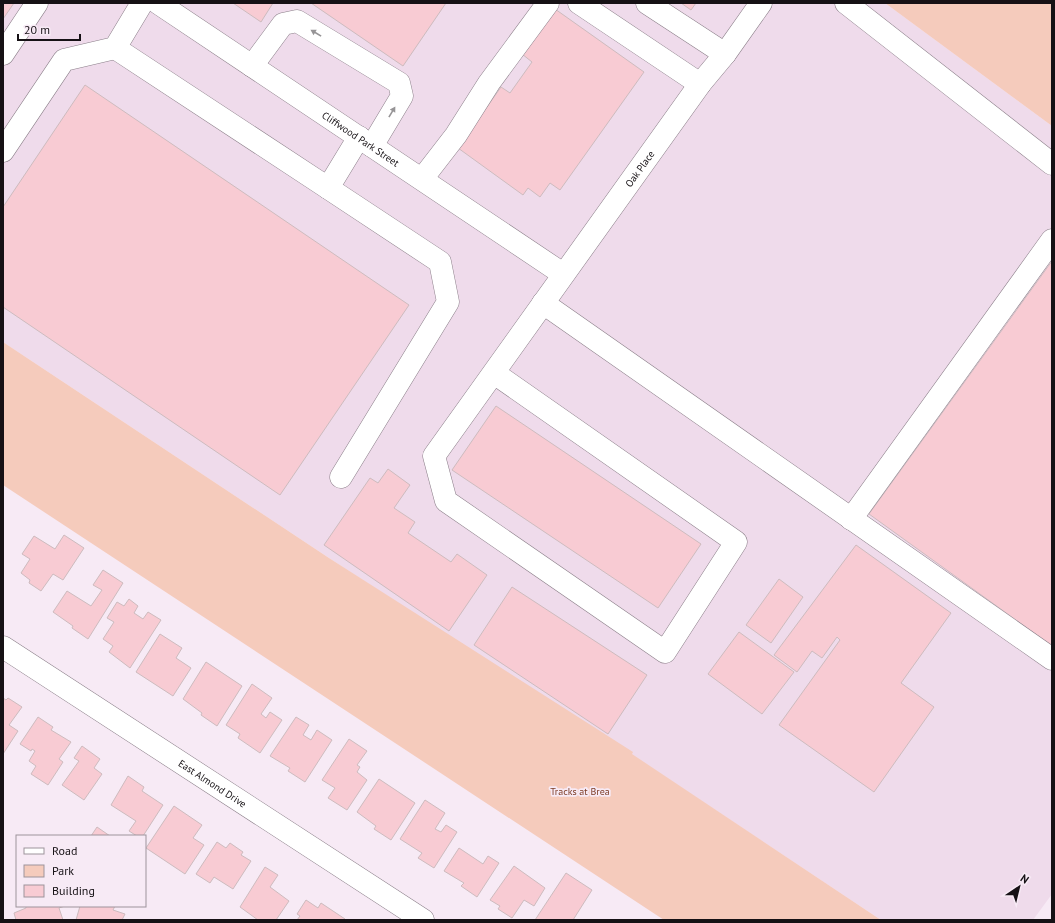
<svg xmlns="http://www.w3.org/2000/svg" width="1055" height="923" font-family="'PT Sans',sans-serif">
  <style>
    .built { fill: #efdbeb }
    .green { fill: #f5cbbc }
    .building { fill: #f8cbd3; stroke: #cdbbbe }
    .lines { fill: none; stroke-linecap: round; stroke-linejoin: round }
    .minor-casing { stroke: #8b7f89; stroke-width: 23 }
    .minor { stroke: #fff; stroke-width: 22 }
    .oneway { fill: #969496 }
    .labels { text-anchor: middle; stroke-width: 3.5; stroke-linejoin: round; paint-order: stroke }
    .street-label { font-size: 10px; fill: #161115; stroke: #f7eaf5 }
    .park-label { font-size: 10px; fill: #7c3c25; stroke: #f7eaf5 }
  </style>
  <rect width="100%" height="100%" fill="#f7eaf5"/>
  <polygon class="built" points="3,3 885,3 1052,126 1052,894 1033,920 881,920 631,754 329,558 3,342"/>
  <g class="green">
    <polygon points="885,3 1052,3 1052,126"/>
    <polygon points="3,342 329,558 633,752 632,754 881,920 664,920 3,485"/>
  </g>
  <g class="building">
    <polygon points="3,3 14,3 3,19"/>
    <polygon points="233,3 273,3 261,22"/>
    <polygon points="311,3 446,3 403,66"/>
    <polygon points="681,3 696,3 691,10"/>
    <polygon points="555,9 644,72 560,190 550,183 540,197 528,188 523,195 458,148 501,87 510,93 532,62 522,54"/>
    <polygon points="85,85 409,305 280,495 3,307 3,207"/>
    <polygon points="1052,261 1052,646 869,514"/>
    <polygon points="496,406 701,544 658,608 452,470"/>
    <polygon points="388,469 410,485 394,508 415,522 408,533 451,562 457,554 487,575 449,631 324,545 370,478 378,483"/>
    <polygon points="64,535 84,548 63,580 53,574 41,591 29,583 30,580 21,573 30,559 22,554 34,536 55,549"/>
    <polygon points="856,545 951,613 901,683 934,707 874,792 779,725 840,640 837,637 822,658 812,651 797,672 774,655"/>
    <polygon points="103,570 123,583 88,639 72,628 73,626 53,612 67,591 91,606 102,590 93,585"/>
    <polygon points="779,579 803,597 771,643 746,625"/>
    <polygon points="512,587 647,675 608,734 474,645"/>
    <polygon points="129,599 138,606 134,613 143,619 148,612 161,620 130,668 109,652 113,646 103,639 114,622 107,618 117,602 124,606"/>
    <polygon points="739,632 794,672 762,714 708,674"/>
    <polygon points="160,634 182,648 176,658 191,668 173,696 136,672"/>
    <polygon points="206,662 242,686 217,726 201,715 202,713 183,699"/>
    <polygon points="252,684 272,698 261,714 266,718 270,712 282,720 260,753 238,738 240,734 226,725"/>
    <polygon points="3,698 6,700 8,698 22,707 9,725 18,731 3,754"/>
    <polygon points="38,717 53,727 51,730 71,742 59,759 63,762 48,785 31,774 36,766 29,761 35,751 32,749 31,751 20,744"/>
    <polygon points="296,717 309,725 303,735 311,740 317,730 332,740 305,782 288,771 290,768 270,756"/>
    <polygon points="349,739 367,751 357,765 360,767 357,772 367,780 347,810 328,798 335,788 322,780"/>
    <polygon points="82,746 100,759 94,768 102,774 84,800 62,785 79,761 74,758"/>
    <polygon points="128,776 144,787 142,791 163,805 143,836 137,836 129,831 136,821 111,805"/>
    <polygon points="379,779 415,803 391,840 374,829 376,826 357,812"/>
    <polygon points="425,800 445,813 435,829 441,832 446,825 457,832 434,868 418,858 422,853 400,839"/>
    <polygon points="174,806 202,825 193,838 204,845 185,874 146,848"/>
    <polygon points="97,827 110,836 91,836"/>
    <polygon points="217,842 226,848 230,843 243,852 241,855 251,861 233,889 214,877 210,883 196,874"/>
    <polygon points="459,848 483,864 488,856 499,863 477,897 461,886 464,883 444,871"/>
    <polygon points="514,866 545,888 534,906 524,900 512,918 498,909 500,906 490,900"/>
    <polygon points="265,867 278,875 270,887 289,901 276,920 258,920 240,907"/>
    <polygon points="566,873 592,890 573,920 535,920"/>
    <polygon points="306,900 318,908 321,903 345,919 344,920 297,920 300,916 297,914"/>
    <polygon points="26,906 65,906 59,908 63,920 16,920 14,913 26,908"/>
    <polygon points="80,906 115,906 113,910 125,914 122,920 76,920"/>
  </g>
  <g class="lines">
    <g class="minor-casing">
      <g id="minor">
        <path id="s1" d="M158,3l405,271"/>
        <polyline points="579,3 700,84"/>
        <polyline points="647,3 725,54"/>
        <polyline points="846,3 1052,164"/>
        <polyline points="115,48 328,188 359,137"/>
        <polyline points="3,54 37,3"/>
        <polyline points="252,66 283,24 297,21 399,83 402,96 372,146"/>
        <polyline points="3,151 64,60 115,48 142,3"/>
        <polyline points="422,179 456,135 489,83 548,3"/>
        <polyline points="328,188 440,262 448,302 341,477"/>
        <polyline points="543,303 1052,659"/>
        <path id="s2" d="M494,373l242,169 -71,110 -219,-151 -12,-45 266,-372 25,-30 36,-51"/>
        <polyline points="851,519 1052,240"/>
        <path id="s3" d="M3,647l420,273"/>
      </g>
    </g>
    <use href="#minor" class="minor"/>
  </g>
  <defs><path id="oneway-solid" d="M-6-.8H1V-3.2L6.5 0L1 3.2V.8H-6Z"/></defs>
  <g class="oneway">
    <use href="#oneway-solid" transform="translate(316 33) rotate(-149)"/>
    <use href="#oneway-solid" transform="translate(392 112) rotate(-59)"/>
  </g>
  <g class="labels">
    <g class="street-label">
      <text dy="4" stroke="none"><textPath href="#s1" startOffset="244">Cliffwood Park Street</textPath></text>
      <text dy="4" stroke="none"><textPath href="#s2" startOffset="1092">Oak Place</textPath></text>
      <text dy="4" stroke="none"><textPath href="#s3" startOffset="250">East Almond Drive</textPath></text>
    </g>
    <g class="park-label">
      <text x="580" y="795">Tracks at Brea</text>
    </g>
  </g>
  <rect width="1055" height="923" fill="none" stroke="#161115" stroke-width="8"/>
  <rect x="16" y="835" width="130" height="72" fill="#f7eaf5" stroke="#9d939b"/>
  <rect x="24" y="848" width="20" height="6" fill="#ffffff" stroke="#9d939b"/>
  <text x="52" y="855" font-size="12" fill="#161115">Road</text>
  <rect x="24" y="865" width="20" height="12" fill="#f5cbbc" stroke="#9d939b"/>
  <text x="52" y="875" font-size="12" fill="#161115">Park</text>
  <rect x="24" y="885" width="20" height="12" fill="#f8cbd3" stroke="#9d939b"/>
  <text x="52" y="895" font-size="12" fill="#161115">Building</text>
  <g transform="translate(1019 887) rotate(35)" stroke="#f7eaf5" stroke-width="3" paint-order="stroke">
  <path d="M0-3L7 15L0 10L-7 15Z" fill="#161115"/>
  <text y="-6" font-size="11" font-weight="bold" text-anchor="middle" fill="#161115">N</text>
  </g>
  <path d="M18 34v6h62v-6" fill="none" stroke="#161115" stroke-width="2"/>
  <text x="24" y="34" font-size="12" fill="#161115" stroke="#f7eaf5" stroke-width="3" paint-order="stroke">20 m</text>
</svg>
